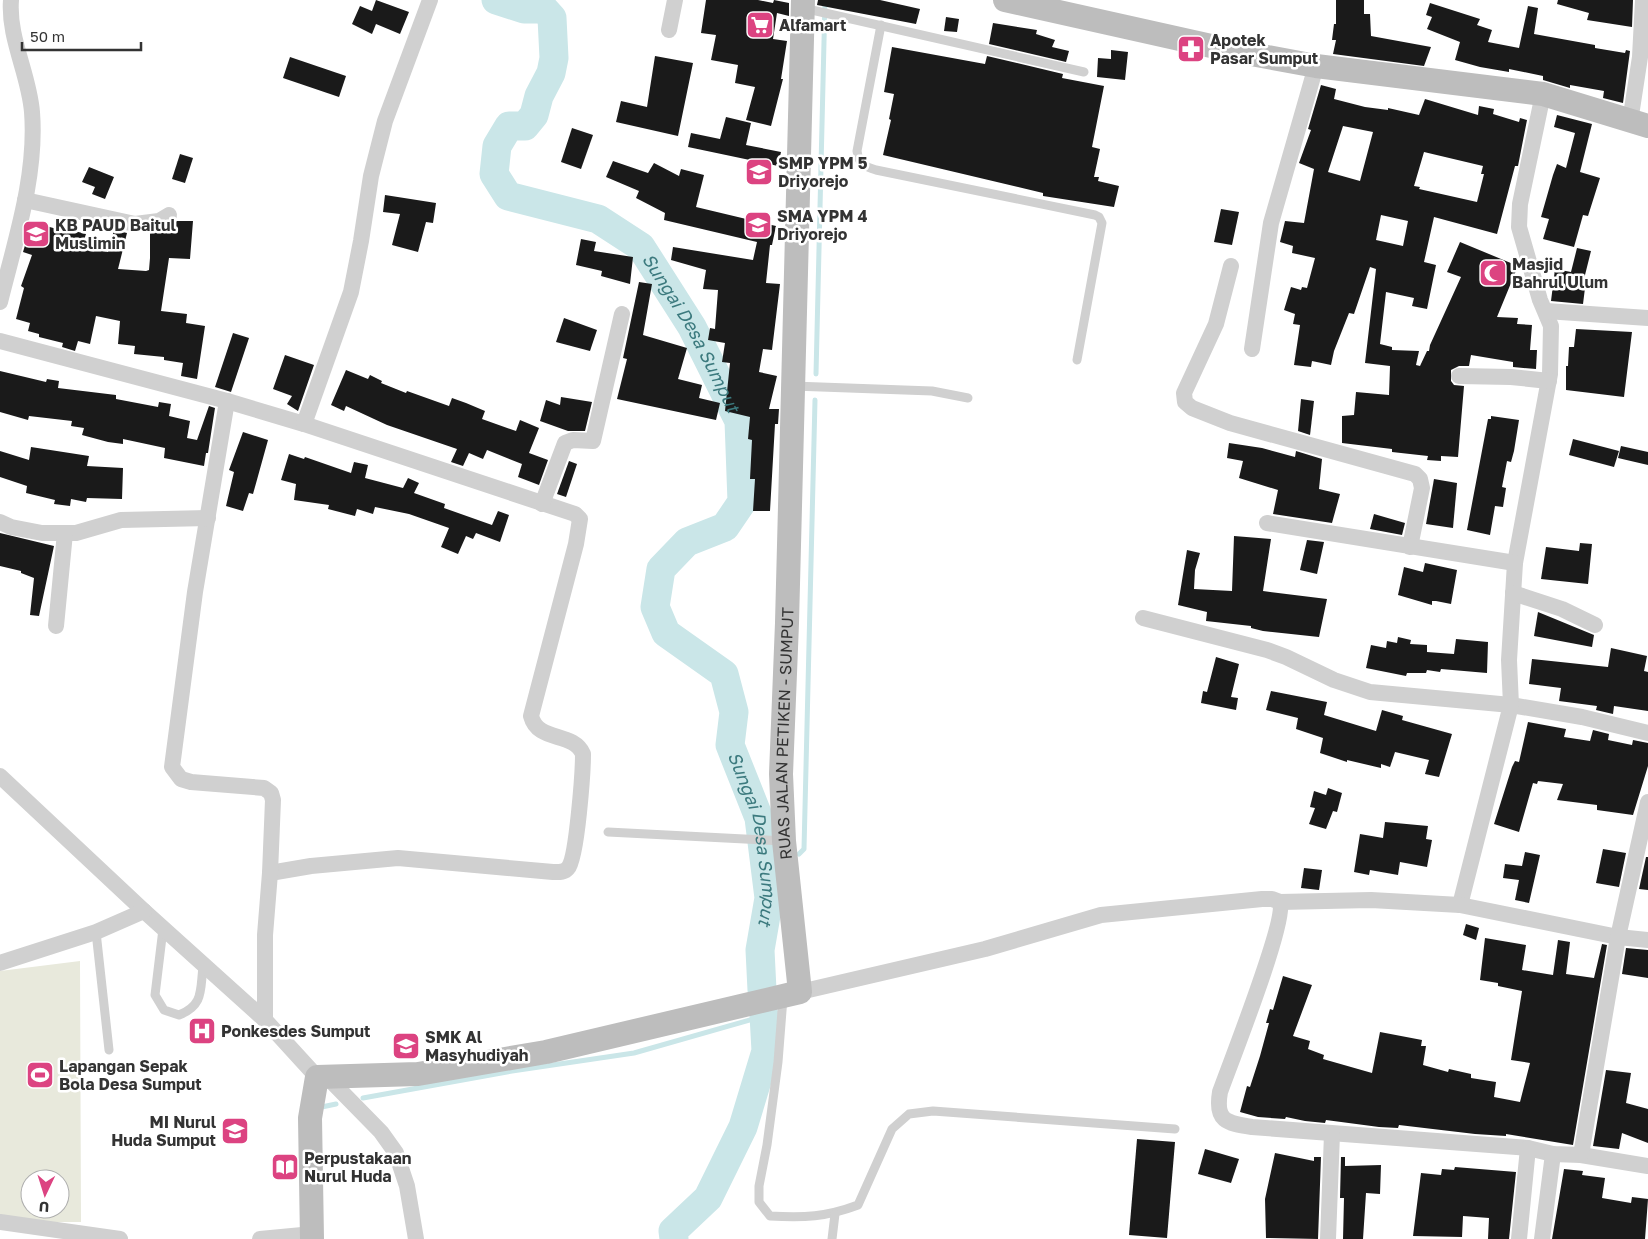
<svg xmlns="http://www.w3.org/2000/svg" width="1648" height="1239" font-family="'Golos Text',sans-serif">
  <style>
    .green { fill: #e8e9dc; fill-rule: evenodd }
    .lines { fill: none; stroke-linecap: round; stroke-linejoin: round }
    .stream { stroke: #cae6e8; stroke-width: 5 }
    .river { stroke: #cae6e8; stroke-width: 29 }
    .building { fill: #1a1a1a; fill-rule: evenodd }
    .service { stroke: #d0d0d0; stroke-width: 9 }
    .minor { stroke: #d0d0d0; stroke-width: 16 }
    .secondary { stroke: #bdbdbd; stroke-width: 24 }
    .labels { text-anchor: middle; stroke-width: 5; stroke-linejoin: round; paint-order: stroke }
    .poi-label { font-size: 16px; font-weight: bold; fill: #333; stroke: #fff; text-anchor: start }
    .street-label { font-size: 16px; fill: #333; stroke: #fff }
    .water-label { font-size: 18px; font-style: italic; fill: #3c7a7e; stroke: #fff }
  </style>
  <rect width="100%" height="100%" fill="#fff"/>
  <path class="green" d="M80,961l1,261h-81v-251zM30,1179h30v30h-30z"/>
  <g class="lines">
    <g class="stream">
      <polyline points="816,374 825,0"/>
      <polyline points="799,854 804,849 815,400"/>
      <polyline points="767,884 775,878"/>
      <polyline points="363,1098 512,1071 634,1053 764,1016"/>
      <polyline points="317,1108 336,1104"/>
    </g>
    <g class="river">
      <path id="s1" d="M496,0l28,9h20l8,9 2,40 -3,15 -12,23 -5,19 -9,11h-16l-12,20 -3,28 14,22 90,23 43,28 51,80 47,94 3,81 -17,25 -38,15 -26,27 -6,38 11,26 58,41 10,38 -4,33 29,73 10,80 -9,52 2,40"/>
      <polyline points="674,1239 673,1231 708,1198 743,1127 766,1051 764,1015"/>
    </g>
  </g>
  <g class="building">
    <polygon points="376,0 409,12 400,34 376,24 372,34 352,24 360,6 372,11"/>
    <polygon points="706,0 758,0 773,3 774,0 789,3 789,16 777,13 773,39 787,41 781,79 783,79 771,126 746,120 755,87 735,83 738,65 711,60 716,35 701,33"/>
    <polygon points="818,0 880,0 920,9 916,24 817,5"/>
    <polygon points="1336,0 1364,0 1364,14 1370,14 1371,36 1431,47 1424,66 1333,54 1336,40 1332,40 1334,24 1336,24"/>
    <polygon points="1558,0 1633,0 1632,27 1587,20 1589,13 1557,4"/>
    <polygon points="1430,3 1480,19 1477,25 1492,30 1488,42 1519,48 1528,6 1538,8 1534,34 1595,45 1595,48 1625,53 1626,50 1630,51 1623,103 1603,98 1604,91 1570,85 1570,88 1543,80 1543,76 1509,69 1509,72 1480,67 1455,60 1460,42 1427,29 1432,17 1426,15"/>
    <polygon points="946,17 959,19 957,32 944,31"/>
    <polygon points="993,23 1037,30 1036,34 1055,40 1052,47 1069,51 1066,62 989,44"/>
    <polygon points="892,47 985,64 987,56 1063,74 1062,78 1104,86 1092,147 1100,149 1094,177 1099,177 1098,181 1119,186 1114,207 1043,196 1043,193 883,155 891,120 889,119 894,94 884,92"/>
    <polygon points="1111,50 1128,52 1125,80 1097,77 1098,58 1111,59"/>
    <polygon points="655,56 693,63 678,136 616,122 621,101 647,107"/>
    <polygon points="290,57 346,76 339,97 283,78"/>
    <path d="M1321,85l15,4 -2,10 31,8 23,3v-2l31,7 6,-16 53,16 1,-9 15,3 -1,5 26,8 1,-4 7,2 -9,46h-3l-18,68 -63,-17 -10,45 12,3 -9,44 -15,-3 2,-8 -28,-6 -6,52 12,3v3l27,1 -3,14 4,1 7,-15h2l1,-6 31,-68 -14,-5 13,-30 58,24 -21,51 21,1 -1,6 15,1 -2,25h7l-1,19 -23,-2v-5l-42,-7 -2,11h-10l-8,4v11l3,4 10,1 -6,71 -17,-1v5l-14,-1 1,-4 -36,-4v-3l-50,-6v-27l12,-1 2,-23 33,3 1,-29 -25,-3 11,-94 -6,-2 -16,47 -5,-1 -15,38 -3,14 -19,-4 -1,6 -17,-2 6,-40 -7,-1 2,-10 -11,-4 7,-23 10,3 1,-3 5,1 8,-30 -23,-5 1,-7 -13,-4 5,-21 19,2 10,-54 -15,-6 12,-33 -3,-1zM1343,126l30,6 -13,49 -32,-9zM1424,152l59,14 -2,8h3l-7,28 -58,-13 1,-2 -6,-1zM1381,215l27,6 -5,25 -27,-6z"/>
    <polygon points="1557,115 1592,124 1580,172 1600,178 1588,216 1583,215 1574,247 1543,239 1549,219 1541,217 1553,175 1557,164 1566,168 1575,133 1554,127"/>
    <polygon points="726,117 751,123 746,145 781,152 778,166 688,147 691,133 720,139"/>
    <polygon points="572,128 593,135 581,169 561,162"/>
    <polygon points="180,154 193,158 185,183 172,179"/>
    <polygon points="613,161 648,173 654,163 679,176 681,169 704,175 696,207 776,226 772,245 770,245 766,283 780,284 772,350 763,349 759,372 777,376 769,409 779,409 778,424 775,424 770,511 753,511 755,479 750,479 752,440 748,439 750,417 725,411 730,363 722,362 725,343 708,340 710,328 715,329 718,290 703,289 706,270 671,260 673,247 753,260 757,242 664,220 665,213 636,198 639,191 606,177"/>
    <polygon points="89,167 114,177 105,199 92,194 95,187 82,182"/>
    <polygon points="385,195 436,203 433,223 426,222 418,252 392,245 400,214 383,212"/>
    <polygon points="1221,209 1239,212 1232,245 1214,242"/>
    <polygon points="177,221 193,221 190,259 169,258 161,311 187,314 186,323 205,326 197,379 181,376 183,363 164,360 164,357 134,354 135,346 118,344 120,321 96,316 90,344 78,341 75,351 62,347 63,343 39,337 39,334 28,331 30,323 16,319 24,288 21,286 32,255 23,252 32,222 71,233 71,230 86,234 82,246 108,252 114,230 127,233 118,269 146,271 149,270 150,258 150,232 164,230"/>
    <polygon points="581,239 596,242 594,251 633,257 630,284 601,276 602,271 576,265"/>
    <polygon points="1577,248 1591,251 1582,287 1585,288 1583,304 1551,301 1555,269 1571,272"/>
    <polygon points="639,282 652,284 643,335 687,348 678,379 702,385 699,398 720,403 716,420 617,399 627,359 623,358"/>
    <polygon points="564,318 597,330 590,351 556,342"/>
    <polygon points="1576,329 1632,332 1624,397 1566,390 1566,366 1568,366 1569,347 1574,347"/>
    <polygon points="233,333 249,338 231,392 215,387"/>
    <polygon points="285,355 314,365 298,411 287,404 292,396 273,389"/>
    <polygon points="346,370 368,379 370,375 382,381 381,383 406,393 407,391 449,406 452,398 466,403 485,411 482,419 516,431 520,420 539,428 529,453 548,460 539,485 518,477 522,464 487,450 483,459 469,453 463,466 451,462 457,449 387,425 346,406 344,411 331,405"/>
    <polygon points="0,371 46,382 47,379 59,381 58,388 116,395 116,399 158,407 159,402 171,404 169,416 190,421 187,438 197,440 209,406 215,408 208,453 206,453 204,466 164,458 165,448 123,439 123,444 108,442 82,435 84,428 71,426 72,421 29,416 28,420 0,412"/>
    <polygon points="561,397 592,402 585,431 568,431 540,421 546,400 560,405"/>
    <polygon points="1301,399 1314,401 1310,435 1298,431"/>
    <polygon points="1491,416 1519,420 1514,451 1511,462 1507,461 1502,487 1506,488 1503,507 1495,506 1490,535 1467,530 1488,419 1491,419"/>
    <polygon points="243,432 268,440 253,494 249,493 243,511 226,506 234,472 229,470"/>
    <polygon points="1573,439 1619,451 1614,467 1569,455"/>
    <polygon points="1229,443 1262,448 1295,457 1296,451 1322,459 1319,489 1340,494 1332,523 1273,514 1278,490 1239,478 1243,461 1227,458"/>
    <polygon points="1621,446 1648,452 1648,465 1618,458"/>
    <polygon points="31,447 89,456 87,466 123,468 122,499 87,498 86,502 71,499 70,506 54,504 55,500 26,493 27,486 0,477 0,451 29,460"/>
    <polygon points="289,454 304,459 305,457 351,473 354,462 368,465 365,478 403,488 408,478 419,483 414,493 445,504 444,508 492,525 498,511 509,515 500,542 476,533 473,539 466,536 458,554 441,547 449,528 409,514 375,507 373,514 357,509 355,516 328,509 329,505 294,500 296,484 281,480"/>
    <polygon points="569,461 577,464 566,497 557,494"/>
    <polygon points="1434,479 1457,483 1453,528 1426,524"/>
    <polygon points="1374,514 1405,523 1402,535 1370,529"/>
    <polygon points="0,533 54,546 39,616 30,615 34,578 21,573 21,571 0,566"/>
    <polygon points="1234,536 1271,539 1263,591 1327,599 1319,637 1263,631 1251,628 1251,626 1206,621 1207,612 1178,605 1187,550 1200,553 1195,570 1194,589 1232,591"/>
    <polygon points="1307,540 1324,542 1317,574 1300,570"/>
    <polygon points="1580,543 1592,544 1588,584 1541,579 1546,547 1579,551"/>
    <polygon points="1425,563 1457,570 1451,604 1436,601 1432,601 1432,605 1398,595 1404,567 1423,572"/>
    <polygon points="1538,612 1594,635 1592,647 1534,636"/>
    <polygon points="1398,637 1411,640 1410,644 1427,645 1427,652 1454,654 1456,639 1488,642 1487,673 1441,669 1440,672 1427,670 1426,673 1407,673 1406,676 1366,668 1371,645 1386,648 1387,641 1397,643"/>
    <polygon points="1611,648 1647,656 1644,671 1648,672 1648,711 1614,706 1613,714 1596,710 1597,706 1559,701 1561,688 1529,684 1532,659 1608,667"/>
    <polygon points="1216,657 1239,664 1231,697 1238,698 1236,710 1201,703 1203,691 1207,692"/>
    <polygon points="1271,691 1327,702 1324,715 1376,731 1382,710 1403,716 1402,720 1452,734 1439,777 1425,774 1429,760 1395,752 1390,767 1381,764 1381,768 1347,760 1347,762 1320,753 1323,738 1296,729 1298,718 1266,710"/>
    <polygon points="1528,722 1566,729 1564,737 1590,741 1593,730 1609,734 1608,740 1632,745 1633,740 1648,743 1648,766 1633,815 1597,810 1597,805 1557,800 1563,784 1538,781 1537,784 1533,783 1519,832 1494,824 1512,767 1515,761 1519,762"/>
    <polygon points="1328,788 1342,793 1337,812 1333,811 1326,829 1309,824 1315,808 1310,807 1314,791 1326,795"/>
    <polygon points="1385,822 1428,826 1426,839 1432,840 1427,867 1400,862 1398,875 1370,870 1369,875 1354,872 1360,834 1383,838"/>
    <polygon points="1603,849 1626,853 1619,887 1596,883"/>
    <polygon points="1525,852 1540,855 1529,903 1515,900 1519,880 1503,878 1505,864 1522,866"/>
    <polygon points="1646,857 1648,857 1648,890 1639,889"/>
    <polygon points="1304,868 1322,870 1319,890 1301,888"/>
    <polygon points="1466,924 1479,928 1476,940 1463,935"/>
    <polygon points="1485,938 1526,945 1522,970 1553,975 1558,940 1570,942 1566,974 1594,978 1602,944 1607,945 1573,1145 1506,1134 1506,1136 1475,1134 1399,1125 1398,1128 1379,1127 1326,1120 1325,1123 1305,1121 1286,1117 1285,1119 1258,1117 1240,1112 1247,1086 1250,1087 1260,1056 1269,1023 1266,1023 1270,1009 1273,1010 1283,976 1312,985 1293,1036 1310,1041 1308,1049 1324,1055 1323,1059 1372,1073 1380,1032 1422,1040 1421,1046 1426,1046 1423,1065 1448,1072 1449,1069 1471,1074 1471,1078 1496,1082 1494,1097 1520,1102 1530,1063 1511,1060 1522,991 1498,986 1498,983 1480,980"/>
    <polygon points="1626,948 1648,950 1648,978 1622,974"/>
    <polygon points="1606,1070 1631,1073 1626,1103 1648,1109 1648,1143 1622,1133 1619,1149 1593,1146"/>
    <polygon points="1137,1139 1175,1142 1167,1238 1129,1235"/>
    <polygon points="1205,1149 1239,1159 1231,1183 1198,1174"/>
    <polygon points="1275,1153 1314,1161 1314,1157 1321,1157 1318,1239 1266,1238 1265,1199"/>
    <polygon points="1341,1157 1345,1157 1345,1166 1381,1165 1380,1194 1366,1193 1363,1239 1343,1239 1344,1198 1340,1198"/>
    <polygon points="1455,1167 1516,1172 1509,1239 1488,1239 1489,1218 1463,1216 1462,1237 1413,1236 1421,1173 1441,1175 1442,1169 1454,1170"/>
    <polygon points="1564,1169 1583,1171 1582,1175 1605,1178 1602,1198 1631,1203 1632,1197 1648,1199 1645,1239 1552,1239"/>
  </g>
  <g class="lines">
    <g class="service">
      <polyline points="803,8 1084,72"/>
      <path d="M881,25l-24,126c2,13 6,15 19,19l219,45 4,2 3,6 -25,137"/>
      <polyline points="793,386 932,391 968,398"/>
      <polyline points="608,832 784,841"/>
      <path d="M163,929l-8,66 9,15 15,5c25,-10 21,-25 24,-48"/>
      <polyline points="96,932 109,1050"/>
      <path d="M783,998l-5,64 -11,83 -8,41v16l11,14c34,2 56,1 88,-11l34,-76 17,-15 24,-3 242,18"/>
      <polyline points="832,1239 835,1214"/>
    </g>
    <g class="minor">
      <polyline points="669,30 675,0"/>
      <polyline points="1543,94 1520,204 1519,227 1540,300 1551,326 1550,374 1515,563 1509,660 1511,705 1582,717 1648,733"/>
      <polyline points="1630,122 1640,57 1643,0"/>
      <polyline points="25,200 135,224 159,221 169,215"/>
      <polyline points="1231,266 1216,324 1184,393 1185,402 1192,408 1230,423 1415,474 1420,479 1422,488 1410,547"/>
      <path d="M0,302c15,-61 37,-126 32,-190 -3,-38 -24,-74 -21,-112"/>
      <polyline points="1546,311 1648,318"/>
      <path d="M0,341l227,60 77,23 271,90 5,5 -4,25 -45,172c7,27 42,15 52,38 0,17 -6,104 -15,114 -4,5 -10,4 -15,4l-155,-14 -87,8 -41,7 -5,62v85"/>
      <polyline points="1252,349 1271,223 1316,66"/>
      <polyline points="1459,376 1511,377 1549,381"/>
      <polyline points="227,401 195,592 172,767 181,779 191,782 264,788 271,793 273,800 270,873"/>
      <polyline points="304,424 351,292 361,241 371,176 385,121 430,0"/>
      <polyline points="542,504 565,443 573,440 593,441 622,314"/>
      <polyline points="0,522 11,527 42,533 76,533 121,520 208,518"/>
      <polyline points="1267,523 1515,563"/>
      <polyline points="1513,593 1562,609 1595,625"/>
      <polyline points="1143,618 1267,650 1286,657 1334,680 1370,692 1511,705 1460,905"/>
      <polyline points="56,626 65,533"/>
      <polyline points="0,776 144,911 265,1020 317,1077 332,1082 381,1132 396,1153 407,1186 416,1239"/>
      <path d="M1280,902c7,18 -50,162 -60,190 -5,29 6,31 32,35l276,21 25,6 28,1 67,11"/>
      <polyline points="0,963 96,932 144,911"/>
      <polyline points="800,992 985,949 1101,915 1262,899 1272,899 1280,902 1371,900 1460,905 1618,937 1648,940"/>
      <polyline points="1581,1155 1618,937 1648,802"/>
      <polyline points="0,1222 120,1239"/>
      <polyline points="260,1239 313,1234"/>
      <polyline points="1328,1239 1332,1134"/>
      <polyline points="1519,1239 1528,1148"/>
      <polyline points="1542,1239 1553,1154"/>
    </g>
    <g class="secondary">
      <polyline points="1005,0 1229,50 1316,66 1543,94 1648,126"/>
      <path id="s2" d="M312,1239l-2,-121 7,-41 101,-3 128,-22 254,-60 -16,-151 -3,-67 6,-151 16,-623"/>
    </g>
  </g>
  <defs>
    <g id="supermarket-square" transform="scale(1.4375)"><rect x="-9" y="-9" width="18" height="18" rx="4" fill="#dc4381" stroke="#fff"/><path d="M-6-5.5h2.5l.6 2H6L4.5 2H-2.5L-4.4-4H-6ZM-1.5 3.2a1.3 1.3 0 1 0 .1 0ZM3 3.2a1.3 1.3 0 1 0 .1 0Z" fill="#fff"/></g>
    <g id="pharmacy-square" transform="scale(1.4375)"><rect x="-9" y="-9" width="18" height="18" rx="4" fill="#dc4381" stroke="#fff"/><path d="M-2-6h4v4h4v4h-4v4h-4v-4h-4v-4h4Z" fill="#fff"/></g>
    <g id="school-square" transform="scale(1.4375)"><rect x="-9" y="-9" width="18" height="18" rx="4" fill="#dc4381" stroke="#fff"/><path d="M0-5L7-2L0 1L-7-2ZM-4 1L0 2.5L4 1V4Q0 6-4 4Z" fill="#fff"/></g>
    <g id="mosque-square" transform="scale(1.4375)"><rect x="-9" y="-9" width="18" height="18" rx="4" fill="#dc4381" stroke="#fff"/><path d="M3.5-4.9A6 6 0 1 0 3.5 4.9A5 5 0 1 1 3.5-4.9Z" fill="#fff"/></g>
    <g id="hospital-square" transform="scale(1.4375)"><rect x="-9" y="-9" width="18" height="18" rx="4" fill="#dc4381" stroke="#fff"/><path d="M-5-5h3v3.5h4V-5h3V5h-3V1.5h-4V5h-3Z" fill="#fff"/></g>
    <g id="stadium-square" transform="scale(1.4375)"><rect x="-9" y="-9" width="18" height="18" rx="4" fill="#dc4381" stroke="#fff"/><path d="M0-5a6.5 5 0 1 0 0 10a6.5 5 0 1 0 0-10ZM-3.5-1.8h7v3.6h-7Z" fill="#fff"/></g>
    <g id="library-square" transform="scale(1.4375)"><rect x="-9" y="-9" width="18" height="18" rx="4" fill="#dc4381" stroke="#fff"/><path d="M-6-4Q-3-5.5-.7-3.5V5Q-3 3-6 4ZM6-4Q3-5.5 .7-3.5V5Q3 3 6 4Z" fill="#fff"/></g>
  </defs>
  <g fill-rule="evenodd">
    <use href="#supermarket-square" x="760" y="25"/>
    <use href="#pharmacy-square" x="1191" y="49"/>
    <use href="#school-square" x="759" y="172"/>
    <use href="#school-square" x="758" y="225"/>
    <use href="#school-square" x="36" y="234"/>
    <use href="#mosque-square" x="1493" y="273"/>
    <use href="#hospital-square" x="202" y="1031"/>
    <use href="#school-square" x="406" y="1046"/>
    <use href="#stadium-square" x="40" y="1075"/>
    <use href="#school-square" x="235" y="1131"/>
    <use href="#library-square" x="285" y="1167"/>
  </g>
  <g class="labels">
    <g class="poi-label">
      <text x="779" y="31">Alfamart</text>
      <text x="1210" y="46">Apotek<tspan x="1210" dy="18">Pasar Sumput</tspan></text>
      <text x="778" y="169">SMP YPM 5<tspan x="778" dy="18">Driyorejo</tspan></text>
      <text x="777" y="222">SMA YPM 4<tspan x="777" dy="18">Driyorejo</tspan></text>
      <text x="55" y="231">KB PAUD Baitul<tspan x="55" dy="18">Muslimin</tspan></text>
      <text x="1512" y="270">Masjid<tspan x="1512" dy="18">Bahrul Ulum</tspan></text>
      <text x="221" y="1037">Ponkesdes Sumput</text>
      <text x="425" y="1043">SMK Al<tspan x="425" dy="18">Masyhudiyah</tspan></text>
      <text x="59" y="1072">Lapangan Sepak<tspan x="59" dy="18">Bola Desa Sumput</tspan></text>
      <text x="216" y="1128" text-anchor="end">MI Nurul<tspan x="216" dy="18">Huda Sumput</tspan></text>
      <text x="304" y="1164">Perpustakaan<tspan x="304" dy="18">Nurul Huda</tspan></text>
    </g>
    <g class="street-label">
      <text dy="6" stroke="none"><textPath href="#s2" startOffset="914">RUAS JALAN PETIKEN - SUMPUT</textPath></text>
    </g>
    <g class="water-label">
      <text dy="6" stroke="none"><textPath href="#s1" startOffset="514">Sungai Desa Sumput</textPath></text>
      <text dy="6" stroke="none"><textPath href="#s1" startOffset="1112">Sungai Desa Sumput</textPath></text>
    </g>
  </g>
  <g transform="translate(45 1194) rotate(184)"><circle r="24" fill="#ffffff" stroke="#adadad"/>
  <path d="M0-4L9 19L0 12L-9 19Z" fill="#dc4381"/>
  <text y="-8" font-size="14" font-weight="bold" text-anchor="middle" fill="#333333">U</text>
  </g>
  <path d="M22 42v8h119v-8" fill="none" stroke="#333333" stroke-width="2.5"/>
  <text x="30" y="42" font-size="15" fill="#333333" stroke="#ffffff" stroke-width="4" paint-order="stroke">50 m</text>
</svg>
